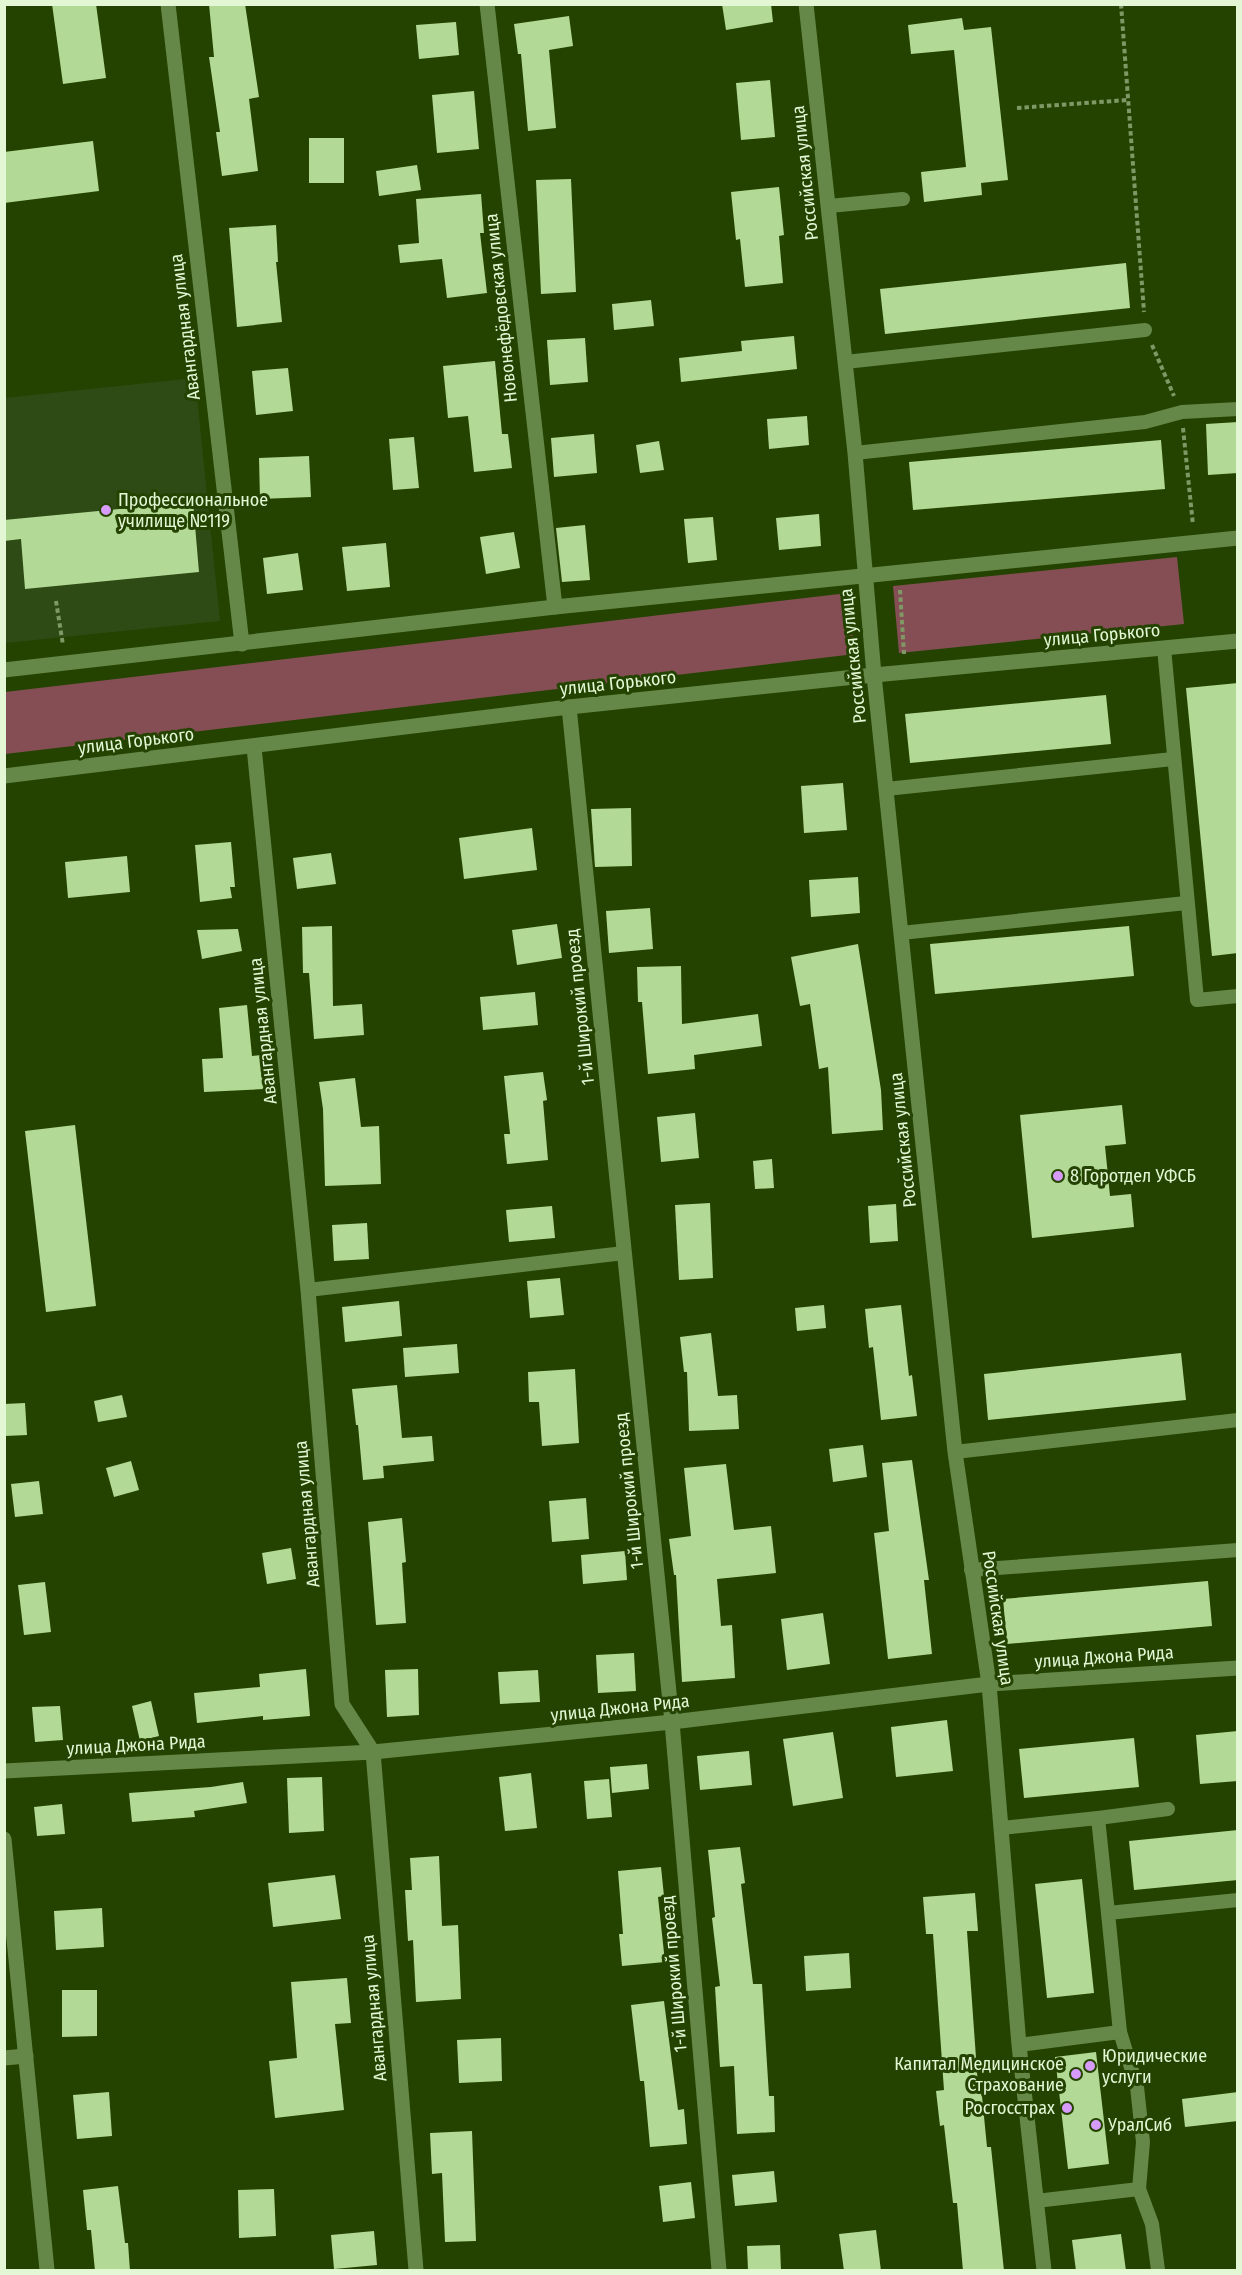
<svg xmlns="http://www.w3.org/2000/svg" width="1242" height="2275" font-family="'Fira Sans Condensed',sans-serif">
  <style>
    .built { fill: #2f4b15 }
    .green { fill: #844e54 }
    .building { fill: #b3d996 }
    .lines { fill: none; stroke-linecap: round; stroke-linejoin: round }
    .path { stroke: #7f9865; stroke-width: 4; stroke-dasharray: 4.5 3; stroke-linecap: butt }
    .service { stroke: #658849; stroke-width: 14 }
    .minor { stroke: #658849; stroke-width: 15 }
    .tertiary { stroke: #658849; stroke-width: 15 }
    .poi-dot { fill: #d79bf9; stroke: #244300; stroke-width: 2 }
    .labels { text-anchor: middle; stroke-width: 6; stroke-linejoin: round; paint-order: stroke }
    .street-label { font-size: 18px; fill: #e3f7d5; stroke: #244300 }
    .poi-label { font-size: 18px; fill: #e3f7d5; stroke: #244300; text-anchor: start }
  </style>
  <rect width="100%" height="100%" fill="#244300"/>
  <polygon class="built" points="195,378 220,621 5,643 4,398"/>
  <g class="green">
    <polygon points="1177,557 1184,624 899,653 893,586"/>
    <polygon points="848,593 855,654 5,754 5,692"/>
  </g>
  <g class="building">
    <polygon points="52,4 96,4 106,78 63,84"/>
    <polygon points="209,4 245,4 259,97 249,99 258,171 222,176 216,132 220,132 209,57 214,57"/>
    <polygon points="722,4 771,4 773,22 726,30"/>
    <polygon points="569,16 573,46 549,50 556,128 528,131 521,54 518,54 514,24"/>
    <polygon points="962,18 964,30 991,27 1008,180 981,183 982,195 924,202 921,172 966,167 954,50 911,54 908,25"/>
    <polygon points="456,22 459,55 419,59 416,25"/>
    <polygon points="770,80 775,137 741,140 736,83"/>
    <polygon points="474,91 479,149 437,153 432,95"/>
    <rect x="309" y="138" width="35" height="45"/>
    <polygon points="93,141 99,191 4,203 4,152"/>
    <polygon points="417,165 421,190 379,196 376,171"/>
    <polygon points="571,179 576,292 541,294 536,180"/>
    <polygon points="779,187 784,235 779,236 783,283 745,287 740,239 736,240 731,192"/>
    <polygon points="481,194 484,233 480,233 487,293 447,298 442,259 400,263 398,245 419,243 416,199"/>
    <polygon points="276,225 278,262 276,262 282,322 237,327 229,228"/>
    <polygon points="1126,263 1130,308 885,334 880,289"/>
    <polygon points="651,300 654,326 614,330 612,304"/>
    <polygon points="794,336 797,369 681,382 679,358 742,351 741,341"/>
    <polygon points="585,338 588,382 550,385 547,340"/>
    <polygon points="495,361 502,434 508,434 512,468 474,472 468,416 448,418 443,366"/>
    <polygon points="288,368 293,411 256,415 252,371"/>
    <polygon points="807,416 809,445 769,449 767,419"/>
    <polygon points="1238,422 1238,473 1208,475 1206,424"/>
    <polygon points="594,434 597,473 554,477 551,438"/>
    <polygon points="414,437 419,488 393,490 389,439"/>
    <polygon points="1161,440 1165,489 913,510 909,462"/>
    <polygon points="659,441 664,470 640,473 636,445"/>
    <polygon points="309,456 311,497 260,499 259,458"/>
    <polygon points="193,502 199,572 25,589 21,539 4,541 4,520"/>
    <polygon points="819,514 821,546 779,550 776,518"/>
    <polygon points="713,517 717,560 688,563 684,519"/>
    <polygon points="585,525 590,580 562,582 556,528"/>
    <polygon points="514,532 520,568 486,574 480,537"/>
    <polygon points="386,543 390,587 347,591 342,547"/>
    <polygon points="298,553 303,590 267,594 263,558"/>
    <polygon points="1238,683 1238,953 1212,956 1186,688"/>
    <polygon points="1106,695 1111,744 910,763 905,714"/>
    <polygon points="843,783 847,830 804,833 801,786"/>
    <polygon points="631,808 632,866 595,867 591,809"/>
    <polygon points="532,828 537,870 464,879 459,838"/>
    <polygon points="231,842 235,887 230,887 232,898 200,902 195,845"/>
    <polygon points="331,853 336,884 297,889 293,858"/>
    <polygon points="127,856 130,892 68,898 65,862"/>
    <polygon points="858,877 860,913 811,917 809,880"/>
    <polygon points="650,908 653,949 609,953 606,911"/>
    <polygon points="557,924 562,958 517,965 512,930"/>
    <polygon points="332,926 333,1006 362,1004 364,1035 314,1039 309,973 303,973 302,927"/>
    <polygon points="1129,926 1134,976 935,994 930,944"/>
    <polygon points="238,929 242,951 202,959 197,930"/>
    <polygon points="858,944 881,1090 883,1130 832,1134 828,1067 819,1069 810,1004 800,1006 791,957"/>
    <polygon points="681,966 682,1024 758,1014 762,1046 694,1055 695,1069 648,1074 642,1002 638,1002 637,967"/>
    <polygon points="535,992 538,1025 483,1030 480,997"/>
    <polygon points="247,1005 252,1056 262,1055 264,1089 204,1092 202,1059 223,1058 219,1008"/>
    <polygon points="543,1072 547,1100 543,1101 548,1160 507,1164 504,1134 510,1134 504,1076"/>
    <polygon points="355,1078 361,1127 379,1126 381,1184 325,1186 323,1109 319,1082"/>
    <polygon points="1122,1105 1126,1144 1105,1146 1110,1196 1131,1194 1134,1227 1032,1238 1020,1115"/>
    <polygon points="695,1113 699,1158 661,1162 657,1117"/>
    <polygon points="75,1125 96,1306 46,1312 25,1131"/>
    <polygon points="772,1159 774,1188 755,1189 753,1161"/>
    <polygon points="710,1203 713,1278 679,1280 675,1205"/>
    <polygon points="896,1204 898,1241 870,1243 868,1206"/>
    <polygon points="552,1206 555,1238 509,1242 506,1210"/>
    <polygon points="367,1223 369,1259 334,1261 332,1225"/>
    <polygon points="560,1278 564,1315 530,1318 527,1281"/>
    <polygon points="399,1301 402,1336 345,1342 342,1307"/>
    <polygon points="824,1305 826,1328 797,1331 795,1308"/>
    <polygon points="901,1305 909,1376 912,1375 917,1416 881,1420 873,1347 869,1348 865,1309"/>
    <polygon points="711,1333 718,1396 737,1395 739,1429 689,1431 687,1372 684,1372 680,1337"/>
    <polygon points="457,1344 459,1373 405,1377 403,1348"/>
    <polygon points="1181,1353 1186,1400 988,1420 984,1374"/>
    <polygon points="575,1369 579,1443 542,1446 539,1402 529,1402 528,1372"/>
    <polygon points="397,1385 402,1438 432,1436 434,1461 383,1466 384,1478 363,1480 358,1425 356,1425 352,1389"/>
    <polygon points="122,1395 127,1417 98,1422 94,1401"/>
    <polygon points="25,1403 27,1435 5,1436 4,1404"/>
    <polygon points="863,1445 867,1477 833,1482 829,1449"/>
    <polygon points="912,1460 929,1580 924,1580 932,1654 888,1659 874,1533 889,1531 882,1463"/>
    <polygon points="131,1461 139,1490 114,1497 106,1468"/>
    <polygon points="726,1464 734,1530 771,1526 776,1573 717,1579 721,1626 732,1625 735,1678 682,1682 676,1575 674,1575 669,1539 691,1536 684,1468"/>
    <polygon points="39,1481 43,1514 15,1517 11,1484"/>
    <polygon points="586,1498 589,1539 552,1542 549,1501"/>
    <polygon points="402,1518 406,1562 402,1563 406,1623 376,1625 368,1522"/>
    <polygon points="291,1548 296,1579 267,1584 262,1553"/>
    <polygon points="625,1551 627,1580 583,1584 581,1555"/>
    <polygon points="1208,1581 1212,1626 1007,1644 1003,1599"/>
    <polygon points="45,1582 51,1632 24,1635 18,1585"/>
    <polygon points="823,1613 830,1664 787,1670 781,1619"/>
    <polygon points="634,1653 636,1691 598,1693 596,1655"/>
    <polygon points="306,1669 310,1716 263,1720 263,1716 197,1723 194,1693 260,1687 259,1674"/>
    <polygon points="418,1669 419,1715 387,1717 385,1670"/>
    <polygon points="538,1670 540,1702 500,1704 498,1672"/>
    <polygon points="151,1701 159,1736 140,1741 132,1706"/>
    <polygon points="60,1706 63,1740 35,1742 32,1707"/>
    <polygon points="947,1720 953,1771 896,1777 891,1727"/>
    <polygon points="1238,1731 1238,1781 1200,1784 1196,1735"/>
    <polygon points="833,1732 843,1798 793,1806 783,1739"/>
    <polygon points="1134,1738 1139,1787 1024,1798 1019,1749"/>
    <polygon points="749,1751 752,1785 700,1790 697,1756"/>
    <polygon points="647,1764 649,1789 612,1793 610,1767"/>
    <polygon points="531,1773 537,1828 505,1831 499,1777"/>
    <polygon points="322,1777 324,1831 289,1833 287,1778"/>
    <polygon points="609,1779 612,1817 587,1819 584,1781"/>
    <polygon points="243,1782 247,1803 194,1811 195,1817 132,1822 129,1793 211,1787"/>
    <polygon points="62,1804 65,1834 37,1836 34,1807"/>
    <polygon points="1238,1830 1238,1880 1134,1890 1129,1841"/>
    <polygon points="740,1847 745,1883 741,1884 753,1984 762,1984 769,2096 774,2096 775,2132 737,2134 734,2066 720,2067 715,1987 720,1986 712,1918 715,1917 708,1850"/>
    <polygon points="439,1856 442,1926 458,1925 461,1999 416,2002 413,1940 408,1941 405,1890 412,1890 410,1858"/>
    <polygon points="661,1867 664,1896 658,1897 665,1962 622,1966 619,1934 623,1934 618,1871"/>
    <polygon points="335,1875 341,1919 273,1927 268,1883"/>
    <polygon points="1082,1879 1094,1993 1047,1998 1035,1884"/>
    <polygon points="975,1893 978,1931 967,1931 978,2086 981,2086 987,2147 991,2147 1004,2271 963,2271 957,2203 953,2203 944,2125 940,2126 936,2091 944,2090 933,1934 926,1934 923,1897"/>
    <polygon points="102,1908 104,1947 56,1950 54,1911"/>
    <polygon points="849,1953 851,1988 806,1991 804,1956"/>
    <polygon points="347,1978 351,2023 335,2024 344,2110 275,2118 269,2061 297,2058 291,1982"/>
    <polygon points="62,1990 97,1990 97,2036 62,2037"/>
    <polygon points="664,2001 678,2110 684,2109 687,2144 650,2147 644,2081 640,2081 631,2005"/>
    <polygon points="501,2038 502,2081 459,2083 457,2040"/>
    <polygon points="1096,2052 1109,2164 1068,2169 1055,2057"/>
    <polygon points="109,2092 112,2136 77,2139 73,2095"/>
    <polygon points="1238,2092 1238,2121 1185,2127 1182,2099"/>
    <polygon points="472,2131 476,2241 445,2242 442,2173 432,2174 430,2133"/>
    <polygon points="774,2171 777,2202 735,2206 732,2175"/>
    <polygon points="691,2182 695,2218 663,2222 659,2186"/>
    <polygon points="118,2186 125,2243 128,2243 130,2271 95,2271 91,2230 87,2230 83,2190"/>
    <polygon points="274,2189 276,2236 239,2238 238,2190"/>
    <polygon points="876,2230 881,2271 844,2271 839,2234"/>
    <polygon points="374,2231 377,2265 334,2269 331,2235"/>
    <polygon points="1121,2234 1126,2271 1076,2271 1072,2240"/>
    <polygon points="780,2245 781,2271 748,2271 747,2246"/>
  </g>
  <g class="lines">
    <g class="path">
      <polyline points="1121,4 1144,312"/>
      <polyline points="1017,108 1127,100"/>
      <polyline points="1152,345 1174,396"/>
      <polyline points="1183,428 1193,525"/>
      <polyline points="900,590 904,654"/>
      <polyline points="56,601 63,645"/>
    </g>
    <g class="service">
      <polyline points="829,206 903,199"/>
      <polyline points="845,362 1145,330"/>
      <polyline points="855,453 1145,422 1182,412 1238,409"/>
      <polyline points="1164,648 1197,1000 1238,996"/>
      <polyline points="886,789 1173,759"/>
      <polyline points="901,933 1186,903"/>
      <polyline points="308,1290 624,1253"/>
      <polyline points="955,1452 1238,1420"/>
      <polyline points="971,1570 1238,1550"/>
      <polyline points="1098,1818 1168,1809"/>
      <polyline points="1002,1828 1098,1818 1108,1913"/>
      <polyline points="1120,2032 1108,1913 1238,1900"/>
      <polyline points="1019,2045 1120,2032 1137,2087 1143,2142 1139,2189 1036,2201"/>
      <polyline points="1139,2189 1152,2224 1158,2270"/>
    </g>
    <g class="minor">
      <polyline points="168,4 242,644"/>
      <polyline points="487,4 555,607"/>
      <polyline points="806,4 855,453 874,675 955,1452 989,1684 1019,2045 1044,2270"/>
      <polyline points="569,707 672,1722 719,2270"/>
      <polyline points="254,747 308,1290 342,1704 373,1752 416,2270"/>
      <polyline points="4,1771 373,1752 672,1722 989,1684 1238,1668"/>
      <polyline points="4,2058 26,2056"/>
    </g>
    <g class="tertiary">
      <polyline points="4,670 555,607 1238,538"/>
      <polyline points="4,776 569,707 874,675 1238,641"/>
      <polyline points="4,1839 47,2270"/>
    </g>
  </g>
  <g class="poi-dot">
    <circle cx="106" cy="510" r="6"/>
    <circle cx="1058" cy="1176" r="6"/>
    <circle cx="1090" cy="2066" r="6"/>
    <circle cx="1076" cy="2074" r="6"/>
    <circle cx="1067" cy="2108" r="6"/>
    <circle cx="1096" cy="2125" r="6"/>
  </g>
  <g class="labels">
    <g class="street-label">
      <text transform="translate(805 173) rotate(-96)" y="6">Российская улица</text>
      <text transform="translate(501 308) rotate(-96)" y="6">Новонефёдовская улица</text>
      <text transform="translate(185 327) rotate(-97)" y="6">Авангардная улица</text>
      <text transform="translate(1102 635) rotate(-5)" y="6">улица Горького</text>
      <text transform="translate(853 656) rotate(-96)" y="6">Российская улица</text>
      <text transform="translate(618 683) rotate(-6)" y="6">улица Горького</text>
      <text transform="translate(136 741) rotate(-7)" y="6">улица Горького</text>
      <text transform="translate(580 1007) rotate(-96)" y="6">1-й Широкий проезд</text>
      <text transform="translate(263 1031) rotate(-96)" y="6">Авангардная улица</text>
      <text transform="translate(903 1140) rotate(-96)" y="6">Российская улица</text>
      <text transform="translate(629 1491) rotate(-96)" y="6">1-й Широкий проезд</text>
      <text transform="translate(307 1514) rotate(-95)" y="6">Авангардная улица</text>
      <text transform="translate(998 1618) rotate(82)" y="6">Российская улица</text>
      <text transform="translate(1104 1657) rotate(-4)" y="6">улица Джона Рида</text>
      <text transform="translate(620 1708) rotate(-6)" y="6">улица Джона Рида</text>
      <text transform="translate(136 1745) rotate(-3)" y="6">улица Джона Рида</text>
      <text transform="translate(674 1974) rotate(-95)" y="6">1-й Широкий проезд</text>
      <text transform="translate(374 2008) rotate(-95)" y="6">Авангардная улица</text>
    </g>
    <g class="poi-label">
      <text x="118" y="506">Профессиональное<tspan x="118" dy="21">училище №119</tspan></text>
      <text x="1070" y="1182">8 Горотдел УФСБ</text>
      <text x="1102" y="2062">Юридические<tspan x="1102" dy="21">услуги</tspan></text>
      <text x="1064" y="2070" text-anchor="end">Капитал Медицинское<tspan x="1064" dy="21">Страхование</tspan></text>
      <text x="1055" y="2114" text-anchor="end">Росгосстрах</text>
      <text x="1108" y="2131">УралСиб</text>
    </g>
  </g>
  <rect width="1242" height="2275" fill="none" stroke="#e3f7d5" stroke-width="12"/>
</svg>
